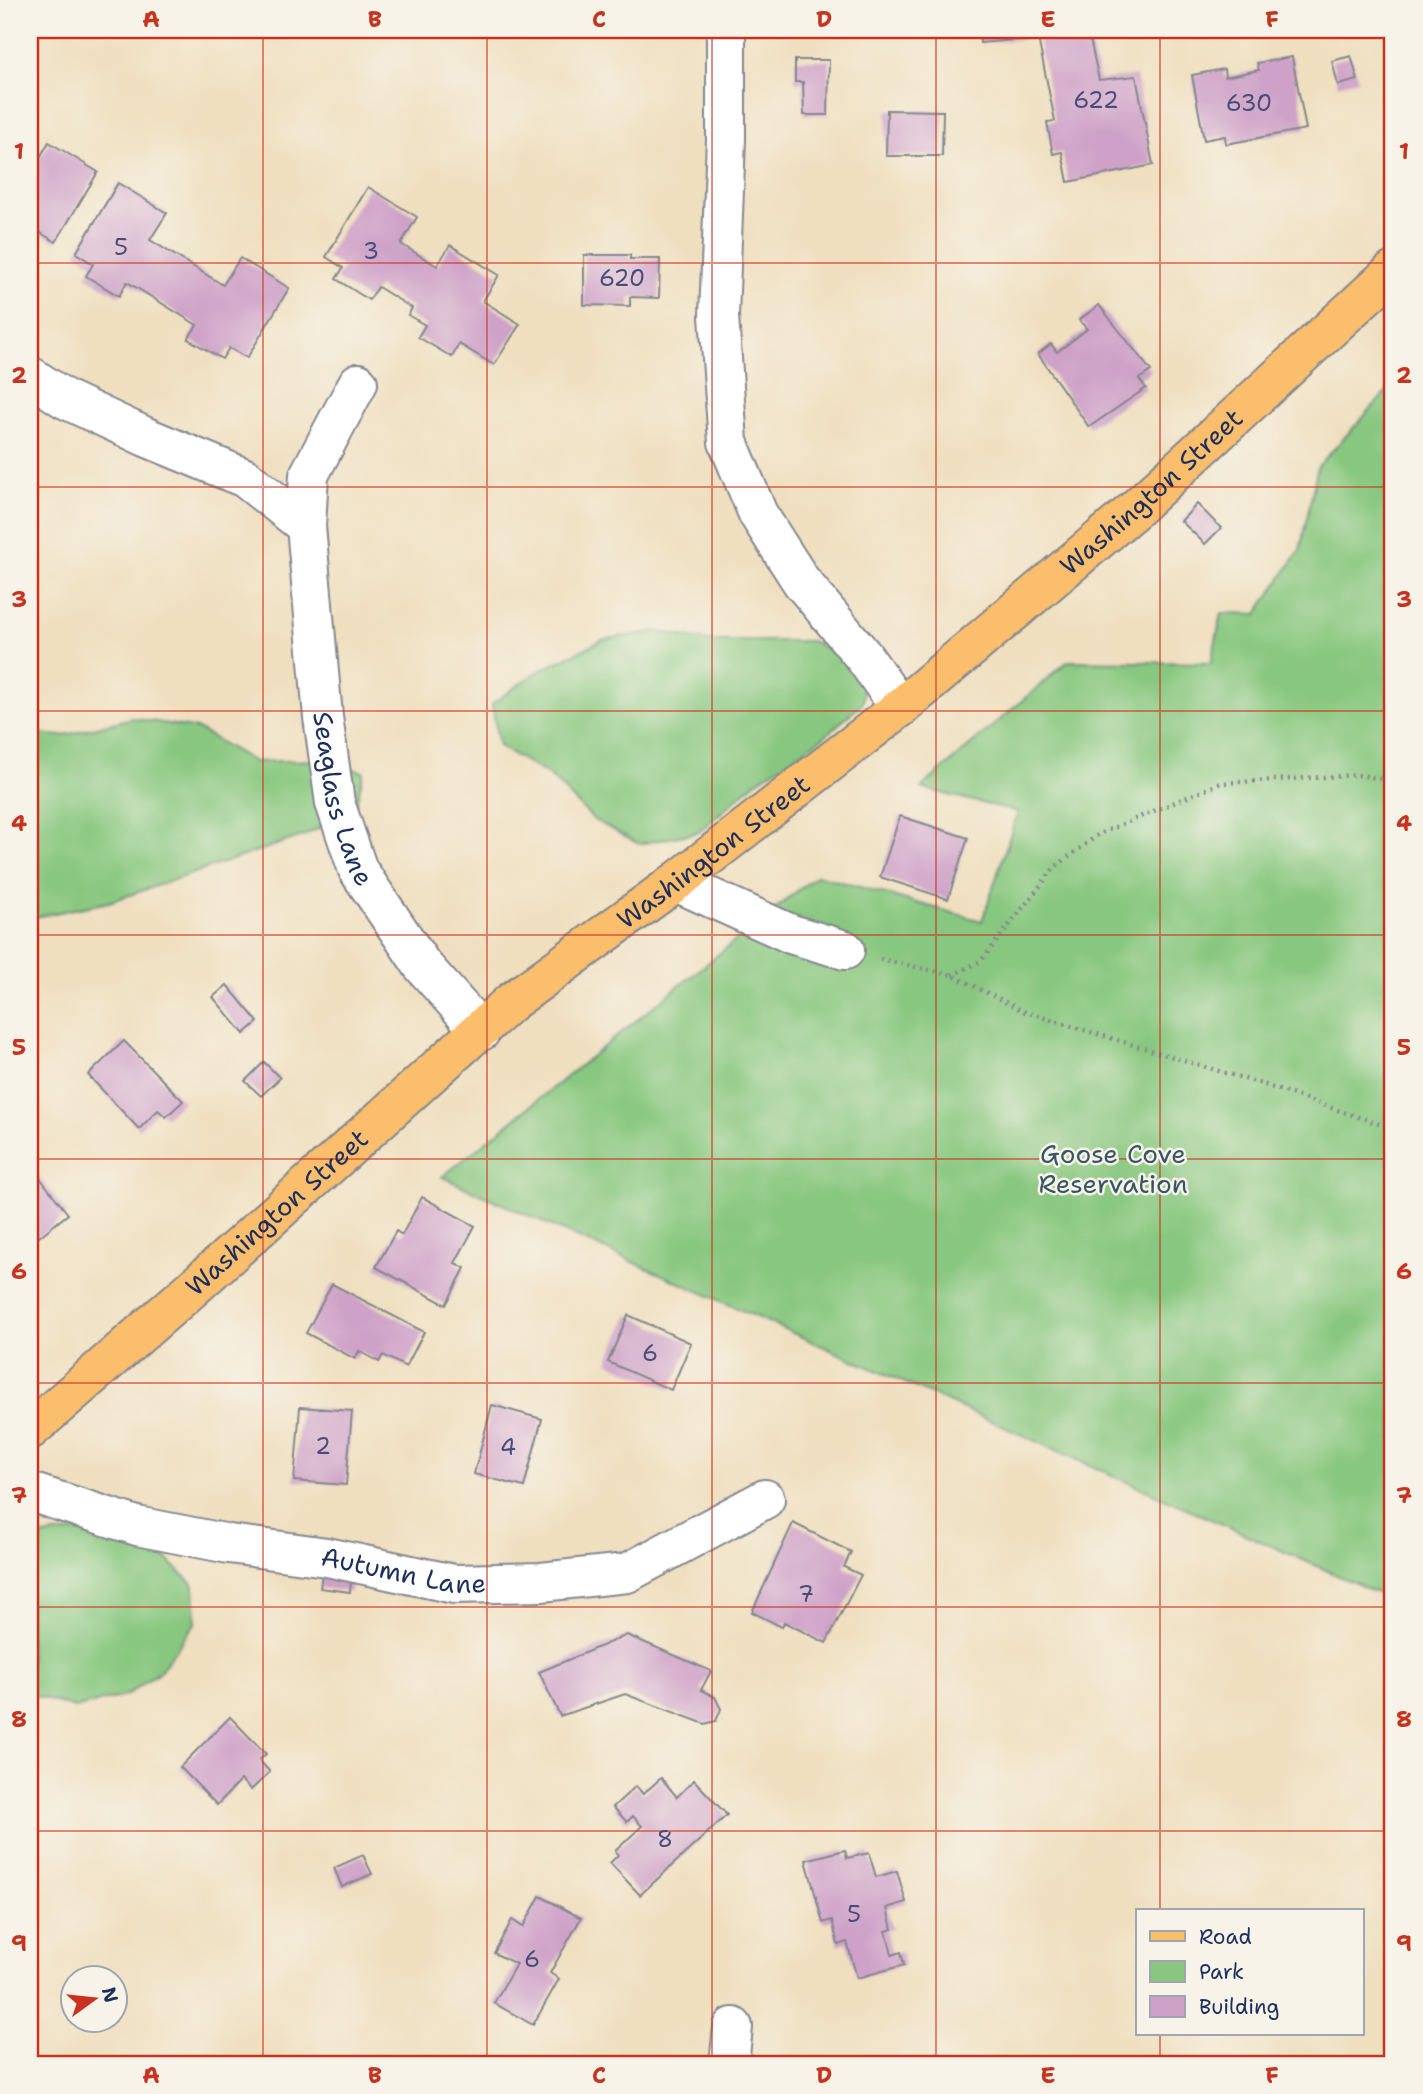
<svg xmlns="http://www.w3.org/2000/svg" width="1423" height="2094" font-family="'Shantell Sans',sans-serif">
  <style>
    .green { fill: #88c77f; stroke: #527b6e; stroke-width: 2 }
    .building { fill: #cea1c8 }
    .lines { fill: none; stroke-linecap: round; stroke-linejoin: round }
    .minor-casing { stroke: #85878e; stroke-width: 42 }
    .major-casing { stroke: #85878e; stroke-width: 42 }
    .path { stroke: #85878e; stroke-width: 4.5; stroke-dasharray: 2 5; stroke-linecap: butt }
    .minor { stroke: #fff; stroke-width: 38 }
    .major { stroke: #fabe6d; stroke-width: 38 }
    .grid { fill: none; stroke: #c8321e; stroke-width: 2; stroke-opacity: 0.55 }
    .labels { text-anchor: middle; stroke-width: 5; stroke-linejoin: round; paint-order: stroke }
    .number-label { font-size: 23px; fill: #484c78 }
    .street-label { font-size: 26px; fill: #1b2f5e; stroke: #f7f3e8 }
    .park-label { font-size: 26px; fill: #365566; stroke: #f7f3e8 }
    .neatline { fill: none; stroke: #c8321e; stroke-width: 2.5 }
    .grid-label { font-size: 23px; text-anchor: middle; font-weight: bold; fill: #c8321e }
  </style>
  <rect width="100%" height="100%" fill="#f7f3e8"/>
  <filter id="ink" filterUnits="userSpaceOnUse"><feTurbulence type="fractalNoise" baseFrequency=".0143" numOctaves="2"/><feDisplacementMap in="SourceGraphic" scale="14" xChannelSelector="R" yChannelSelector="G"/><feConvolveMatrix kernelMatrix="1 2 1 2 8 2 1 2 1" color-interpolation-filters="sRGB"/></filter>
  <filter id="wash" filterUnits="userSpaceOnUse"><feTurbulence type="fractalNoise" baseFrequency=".00686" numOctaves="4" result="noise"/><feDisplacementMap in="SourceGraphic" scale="28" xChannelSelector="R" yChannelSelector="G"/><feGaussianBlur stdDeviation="1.57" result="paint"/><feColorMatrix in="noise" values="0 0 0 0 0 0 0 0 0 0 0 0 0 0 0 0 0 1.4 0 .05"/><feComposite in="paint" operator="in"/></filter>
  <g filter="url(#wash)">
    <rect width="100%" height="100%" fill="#efdfbf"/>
    <g class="green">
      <polygon points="1393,385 1393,1600 442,1177 817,875 982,921 1018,812 921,788 1068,661 1211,663 1222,613 1257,614 1300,550 1318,466"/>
      <polygon points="655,631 709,641 812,641 863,668 863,703 824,737 754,783 699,832 639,844 594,820 550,776 499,746 492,704 535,673 602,640"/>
      <polygon points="132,718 198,729 254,762 321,760 364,772 354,811 305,835 109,902 30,918 30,733 62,736"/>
      <polygon points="100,1528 157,1549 194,1586 196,1622 161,1670 127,1695 75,1708 30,1694 30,1542 35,1537"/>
    </g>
    <g id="blocks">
      <g class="building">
        <polygon points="979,30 1088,30 1099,80 1136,76 1153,165 1068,182 1062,152 1053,154 1047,122 1055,121 1038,38 980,43"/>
        <polygon points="1351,56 1358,80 1338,85 1332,61"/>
        <polygon points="1292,57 1306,129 1226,144 1225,136 1204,140 1192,75 1224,69 1225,77 1259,70 1257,63"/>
        <polygon points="795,60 829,60 828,115 804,115 803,82 795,82"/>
        <polygon points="887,110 943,111 942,156 886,156"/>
        <polygon points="49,142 98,172 56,242 39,232 32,243 30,242 30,167 33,169"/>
        <polygon points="118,183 167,213 150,240 223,285 240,258 289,288 247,358 229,348 222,359 188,339 197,325 127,282 119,296 86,276 93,264 76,253"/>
        <polygon points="368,187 417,217 401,244 437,266 450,245 499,275 483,301 520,324 494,365 459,344 452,357 418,337 425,325 408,315 412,308 378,287 369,300 336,279 343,268 326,257"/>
        <polygon points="584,255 630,255 630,259 660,259 659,298 630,297 630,306 584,305"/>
        <polygon points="1099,305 1151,371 1139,379 1146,388 1089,427 1038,354 1051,344 1057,352 1087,329 1079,320"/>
        <polygon points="1197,504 1221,528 1205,544 1181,521"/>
        <polygon points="900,816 968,838 948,899 880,877"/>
        <polygon points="227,985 258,1022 244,1034 213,997"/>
        <polygon points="124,1041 183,1101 166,1117 158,1110 139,1129 88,1075"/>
        <polygon points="264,1062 280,1078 261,1096 245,1081"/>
        <polygon points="30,1165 68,1214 30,1244"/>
        <polygon points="422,1197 475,1226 455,1263 465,1268 446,1305 376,1267 396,1231 402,1235"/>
        <polygon points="332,1284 424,1332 406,1367 383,1355 379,1362 359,1351 355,1359 306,1333"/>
        <polygon points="628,1315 691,1343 671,1390 608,1362"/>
        <polygon points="492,1405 542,1419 524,1487 474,1474"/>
        <polygon points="300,1407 352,1411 346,1485 294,1481"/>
        <polygon points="793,1523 851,1552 844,1567 861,1575 826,1643 784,1622 782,1627 752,1612"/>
        <polygon points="323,1566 352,1569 350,1592 320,1588"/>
        <polygon points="627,1635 711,1671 701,1690 715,1697 721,1709 716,1721 705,1724 625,1694 560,1716 539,1672"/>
        <polygon points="230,1717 266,1754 259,1760 270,1772 251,1790 241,1780 217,1805 180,1767"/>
        <polygon points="661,1778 677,1797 694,1780 727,1815 640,1895 610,1863 618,1855 615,1851 642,1826 633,1816 627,1822 613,1807 636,1786 643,1794"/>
        <polygon points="845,1850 847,1858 869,1853 876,1877 897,1871 906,1902 887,1908 892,1929 886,1931 892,1955 901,1952 904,1965 857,1978 847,1942 838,1945 832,1920 823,1923 806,1860"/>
        <polygon points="363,1855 372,1874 342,1887 334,1868"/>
        <polygon points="540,1896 581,1918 550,1973 559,1979 533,2025 494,2003 516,1964 494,1953 512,1920 523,1927"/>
      </g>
    </g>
  </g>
  <g filter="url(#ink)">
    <use href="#blocks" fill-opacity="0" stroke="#85878e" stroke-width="2"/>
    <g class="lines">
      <g class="minor-casing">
        <g id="minor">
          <polyline points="726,30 726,139 719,316 728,442 758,514 801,581 864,657 900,708"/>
          <path id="s1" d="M30,376l35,23 81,38 99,41 61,48 17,191 12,86 23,67 64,95 59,66"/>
          <polyline points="306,526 309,475 358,383"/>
          <polyline points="676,882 791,934 845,950"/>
          <path id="s2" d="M30,1492l107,34 92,18 98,13 127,27 87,-2 86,-9 138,-74"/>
          <polyline points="729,2064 733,2027"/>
        </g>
      </g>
      <g class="major-casing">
        <g id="major">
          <path id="s3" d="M30,1430l164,-143 317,-285 165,-120 224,-174 233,-197 260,-240"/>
        </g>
      </g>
      <g class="path">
        <polyline points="880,959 952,975 1025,1012 1265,1085 1393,1129"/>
        <polyline points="952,975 981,961 1055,867 1099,834 1221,783 1360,775 1393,781"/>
      </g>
      <use href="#minor" class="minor"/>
      <use href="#major" class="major"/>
    </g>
  </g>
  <path class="grid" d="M263,30v2034M487,30v2034M712,30v2034M936,30v2034M1160,30v1880M30,263h1363M30,487h1363M30,711h1363M30,935h1363M30,1159h1363M30,1383h1363M30,1607h1363M30,1831h1363M1160,2033v31"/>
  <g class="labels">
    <g class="number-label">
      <text x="1096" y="108">622</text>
      <text x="1249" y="111">630</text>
      <text x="121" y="255">5</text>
      <text x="371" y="259">3</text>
      <text x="622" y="286">620</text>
      <text x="650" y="1361">6</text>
      <text x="323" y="1454">2</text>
      <text x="508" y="1455">4</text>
      <text x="806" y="1602">7</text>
      <text x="665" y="1847">8</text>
      <text x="854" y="1922">5</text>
      <text x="532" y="1967">6</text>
    </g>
    <g class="street-label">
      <text dy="9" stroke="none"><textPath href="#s3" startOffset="1463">Washington Street</textPath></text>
      <text dy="9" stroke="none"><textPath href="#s1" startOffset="592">Seaglass Lane</textPath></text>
      <text dy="9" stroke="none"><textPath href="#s3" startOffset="896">Washington Street</textPath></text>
      <text dy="9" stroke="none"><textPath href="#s3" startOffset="329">Washington Street</textPath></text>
      <text dy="9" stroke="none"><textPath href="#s2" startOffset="383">Autumn Lane</textPath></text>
    </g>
    <g class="park-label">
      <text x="1113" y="1163">Goose Cove<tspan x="1113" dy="30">Reservation</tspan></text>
    </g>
  </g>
  <rect width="1423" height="2094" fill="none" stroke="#f7f3e8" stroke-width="77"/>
  <rect x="1136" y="1909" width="228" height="126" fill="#f7f3e8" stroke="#9fa5b1" stroke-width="2"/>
  <rect x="1150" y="1931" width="35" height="10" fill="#fabe6d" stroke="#9fa5b1" stroke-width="2"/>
  <text x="1199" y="1944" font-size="21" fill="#1b2f5e">Road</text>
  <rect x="1150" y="1961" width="35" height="21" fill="#88c77f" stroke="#9fa5b1" stroke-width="2"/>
  <text x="1199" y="1979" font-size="21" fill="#1b2f5e">Park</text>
  <rect x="1150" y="1996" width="35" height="21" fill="#cea1c8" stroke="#9fa5b1" stroke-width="2"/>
  <text x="1199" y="2014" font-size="21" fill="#1b2f5e">Building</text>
  <g transform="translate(94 1999) rotate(75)"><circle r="33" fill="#f7f3e8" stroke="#9fa5b1" stroke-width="2"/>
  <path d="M0-5L12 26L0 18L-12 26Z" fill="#c8321e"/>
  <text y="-10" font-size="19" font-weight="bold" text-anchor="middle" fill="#1b2f5e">N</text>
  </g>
  <rect x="38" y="38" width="1346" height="2018" class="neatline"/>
  <g class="grid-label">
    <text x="151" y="27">A</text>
    <text x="375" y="27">B</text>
    <text x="599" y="27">C</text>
    <text x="824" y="27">D</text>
    <text x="1048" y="27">E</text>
    <text x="1272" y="27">F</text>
    <text x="19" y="159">1</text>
    <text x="1404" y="159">1</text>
    <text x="19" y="383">2</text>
    <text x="1404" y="383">2</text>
    <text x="19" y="607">3</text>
    <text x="1404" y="607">3</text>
    <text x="19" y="831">4</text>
    <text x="1404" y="831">4</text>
    <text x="19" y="1055">5</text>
    <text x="1404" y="1055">5</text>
    <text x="19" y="1279">6</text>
    <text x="1404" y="1279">6</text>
    <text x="19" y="1503">7</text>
    <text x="1404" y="1503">7</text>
    <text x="19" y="1727">8</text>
    <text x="1404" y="1727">8</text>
    <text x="19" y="1951">9</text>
    <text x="1404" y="1951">9</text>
    <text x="151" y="2083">A</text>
    <text x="375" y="2083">B</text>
    <text x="599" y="2083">C</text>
    <text x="824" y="2083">D</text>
    <text x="1048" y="2083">E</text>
    <text x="1272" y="2083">F</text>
  </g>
</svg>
